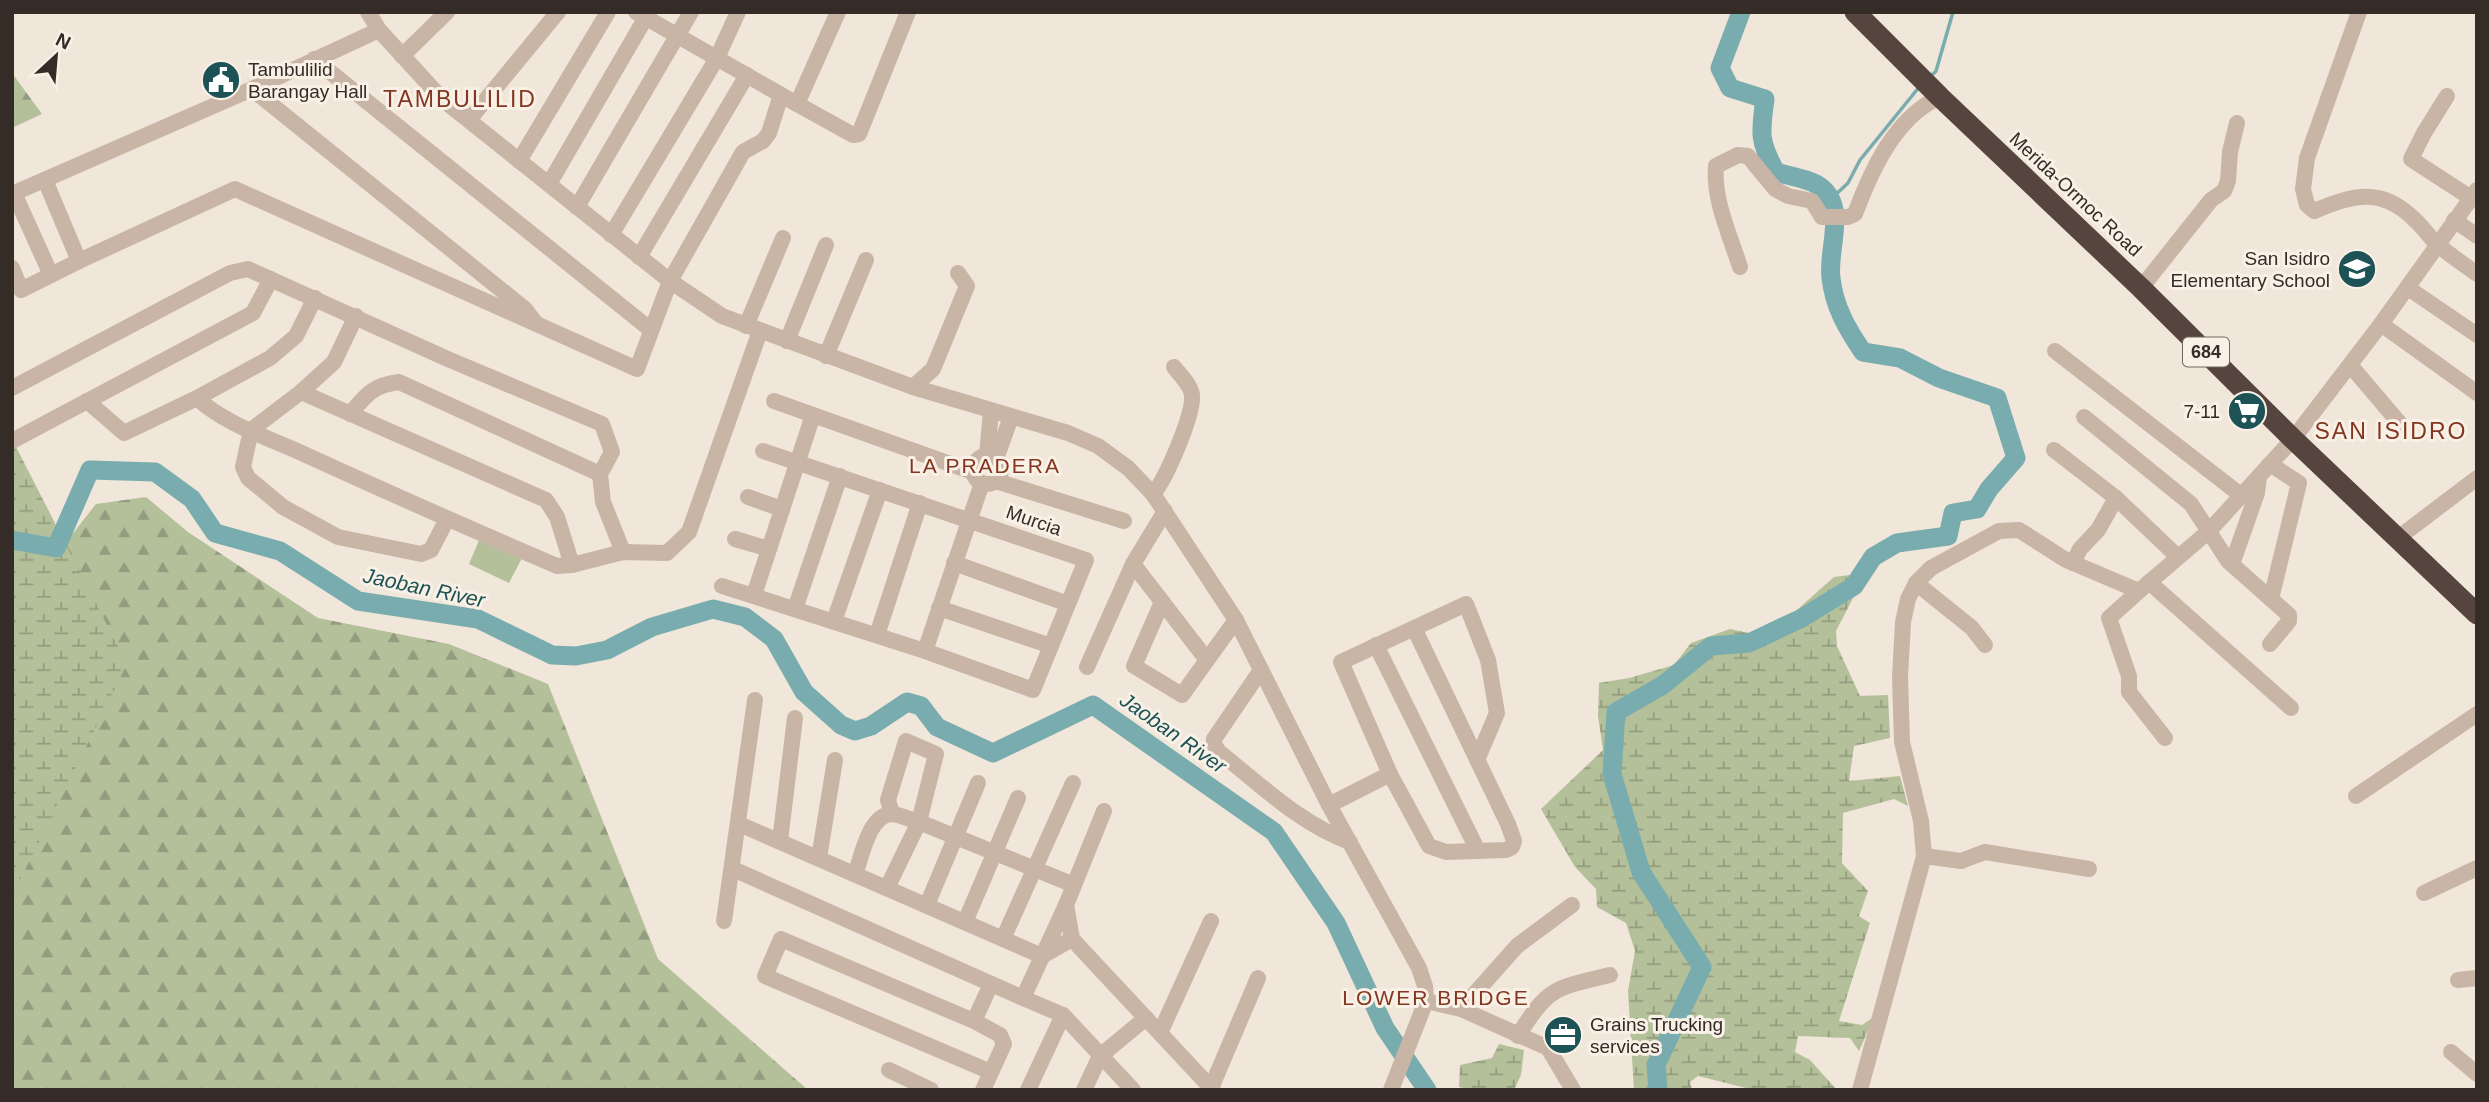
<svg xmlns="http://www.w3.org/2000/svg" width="2489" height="1102" font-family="Helvetica,sans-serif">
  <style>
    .forest { fill: url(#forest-firs) }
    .wetland { fill: url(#wetland-marsh) }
    .pitch { fill: #b4c09a }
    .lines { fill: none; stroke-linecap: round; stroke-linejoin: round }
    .stream { stroke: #79acae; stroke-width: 3.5 }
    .river { stroke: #79acae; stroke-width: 19 }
    .minor { stroke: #c9b5a6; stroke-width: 16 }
    .highway { stroke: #56453e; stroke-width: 21 }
    .labels { text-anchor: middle; stroke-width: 6; stroke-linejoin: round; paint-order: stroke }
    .shield { fill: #f9f0e6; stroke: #706660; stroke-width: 2 }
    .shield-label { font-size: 18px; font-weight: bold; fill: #352b27 }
    .poi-label { font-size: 19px; fill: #352b27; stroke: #f9f0e6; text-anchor: start }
    .street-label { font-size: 19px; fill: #352b27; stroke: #f9f0e6 }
    .neighbourhood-label { font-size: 21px; letter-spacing: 2px; fill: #833621; stroke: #f9f0e6 }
    .water-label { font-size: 21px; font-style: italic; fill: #1d5356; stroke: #f9f0e6 }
    .quarter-label { font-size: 23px; letter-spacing: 2px; fill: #833621; stroke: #f9f0e6 }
  </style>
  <defs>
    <pattern id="forest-firs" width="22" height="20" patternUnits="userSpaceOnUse" patternTransform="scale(1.75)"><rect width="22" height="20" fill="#b4c09a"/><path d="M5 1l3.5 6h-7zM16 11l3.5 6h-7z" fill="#939c7e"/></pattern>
    <pattern id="wetland-marsh" width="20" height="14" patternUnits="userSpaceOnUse" patternTransform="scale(1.75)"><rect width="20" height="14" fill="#b4c09a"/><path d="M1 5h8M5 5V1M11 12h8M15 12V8" fill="none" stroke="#939c7e"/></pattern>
  </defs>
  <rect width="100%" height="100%" fill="#f1e6da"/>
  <g class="forest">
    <polygon points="12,73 42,114 12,128"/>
    <polygon points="146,497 188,532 318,618 449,644 548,684 658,959 808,1090 12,1090 12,559 48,565 96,504"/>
  </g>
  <g class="wetland">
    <polygon points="12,439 127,664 12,896"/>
    <polygon points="1866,573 1836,631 1837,646 1860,696 1888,695 1890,738 1854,746 1849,781 1900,776 1908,806 1894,799 1843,813 1842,863 1868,891 1859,916 1870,923 1839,1021 1862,1025 1874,1017 1859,1051 1850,1038 1798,1036 1795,1052 1810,1060 1837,1090 1754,1090 1698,1076 1690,1082 1692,1090 1634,1090 1628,991 1635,951 1626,923 1597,907 1596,889 1575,867 1541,809 1603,750 1598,716 1599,683 1629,678 1674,665 1691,643 1730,629 1749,633 1781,624 1834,577"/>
    <polygon points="1499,1044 1524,1050 1521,1075 1514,1090 1472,1090 1459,1087 1460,1065 1492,1058"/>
  </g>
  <polygon class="pitch" points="480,538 522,558 509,583 469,564"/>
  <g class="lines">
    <g class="stream">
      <polyline points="1931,76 1936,71 1953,12"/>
      <polyline points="1831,199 1848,183 1860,160 1920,86"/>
    </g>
    <g class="river">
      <polyline points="12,540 56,548 90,470 155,472 192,499 215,533 280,551 358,601 478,619 552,655 576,656 607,650 652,627 713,609 745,617 774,639 804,692 841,725 855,731 871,726 907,702 921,706 937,727 993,753 1093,705 1274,832 1336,923 1385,1028 1427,1090"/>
      <path d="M1658,1090l-2,-25 46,-98 -61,-95 -29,-98 4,-62 47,-27 48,-39 38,-3 53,-25 52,-32 19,-29 24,-14 51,-7 5,-23 24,-4 12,-20 27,-31 -19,-60 -58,-20 -39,-20 -37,-6c-16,-23 -29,-46 -32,-74 -4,-27 16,-69 -9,-90 -10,-9 -33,-12 -46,-16 -17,-30 -16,-39 -11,-73l-35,-11 -10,-20 21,-56"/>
    </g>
    <g class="minor">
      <polyline points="368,12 379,30 442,99 670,281 722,316 913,387 1068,433 1098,446 1128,468 1153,494 1236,620 1329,805 1419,968 1425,986 1426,1001 1391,1090"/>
      <polyline points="636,12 797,104 838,12"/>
      <path d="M2359,12l-52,146 -4,31 4,16 7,6c39,-16 67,-25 101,9 8,7 14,17 22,24 12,11 27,20 40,30"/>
      <polyline points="402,56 447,12"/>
      <polyline points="314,59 651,330"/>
      <polyline points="252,89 525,309 534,321"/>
      <polyline points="2447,96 2424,133 2411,159 2471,198"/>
      <polyline points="797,104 853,135 859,134 908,12"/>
      <polyline points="469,120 558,12"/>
      <polyline points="519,161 608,12"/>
      <polyline points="45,180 79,261"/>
      <polyline points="549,184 649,12"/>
      <polyline points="14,193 51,275"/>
      <polyline points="12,194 252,89 379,30"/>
      <polyline points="577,207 691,12"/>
      <polyline points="2454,220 2477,236"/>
      <polyline points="611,235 717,58 738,12"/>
      <polyline points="639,257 747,75"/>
      <path d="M1740,267c-10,-32 -27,-67 -24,-101l22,-11 10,1 27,33 13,7 24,5 10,16h26l7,-3c16,-43 40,-97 85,-117"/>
      <polyline points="12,268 21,290 79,261 235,189 637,369 670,281 743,152 763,141 769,133 781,95"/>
      <polyline points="2141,288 2211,200 2224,191 2228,181 2230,152 2237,123"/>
      <polyline points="2408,288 2477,335"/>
      <polyline points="356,316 334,362 301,392 251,430 243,467 248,478 283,507 338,537 421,554 431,550 447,519"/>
      <polyline points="2381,324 2477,393"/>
      <polyline points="746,326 783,238"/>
      <polyline points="787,341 826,245"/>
      <polyline points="2055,351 2242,496"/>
      <polyline points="826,356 866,260"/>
      <polyline points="2350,365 2407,432"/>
      <polyline points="913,387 933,369 967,286 958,273"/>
      <polyline points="12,388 230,273 248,269 450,360 602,424 612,452 600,474 603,502 623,552"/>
      <polyline points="301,392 546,500 557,517 572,565"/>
      <path d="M197,398c27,26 75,41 109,57 83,38 167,75 251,111l15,-1 51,-13 44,1 22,-21 71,-201"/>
      <polyline points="87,401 124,433 197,398 270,358 296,336 315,298"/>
      <polyline points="774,401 973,472"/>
      <path d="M350,414c16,-19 23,-29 49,-32l201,92"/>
      <polyline points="2084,417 2191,504 2228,561 2289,615 2289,621 2270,644"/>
      <polyline points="12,441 253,313 271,279"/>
      <polyline points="2054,450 2116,498 2098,530 2080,549 2073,563"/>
      <polyline points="987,455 991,411"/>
      <circle cx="987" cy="470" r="14"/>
      <polyline points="996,459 1011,417"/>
      <polyline points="2270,464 2299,483 2271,599"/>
      <polyline points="996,481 1124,521"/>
      <path d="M1153,494c13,-15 41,-80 39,-99 -1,-10 -12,-20 -18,-28"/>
      <polyline points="748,497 782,509"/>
      <polyline points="2116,498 2178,557"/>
      <polyline points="2398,538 2477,478"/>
      <polyline points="735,539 769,549"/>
      <polyline points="954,563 1068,604"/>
      <polyline points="1133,564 1207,660 1236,620"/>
      <polyline points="2232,564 2257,493 2259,477"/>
      <polyline points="2149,582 2291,708"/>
      <polyline points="1916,583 1972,628 1985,645"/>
      <polyline points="722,586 925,651 1033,690 1086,560 763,451"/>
      <polyline points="2139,591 2109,618 2129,676 2129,692 2165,738"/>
      <polyline points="754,595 813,415"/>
      <polyline points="1162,602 1134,666 1182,695 1207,660"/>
      <polyline points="939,608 1051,646"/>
      <polyline points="795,609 840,476"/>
      <polyline points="834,621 880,490"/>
      <polyline points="1414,628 1508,824 1514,841 1512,847 1506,850 1446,852 1429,846 1390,774 1341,662 1466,604 1488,660 1497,713 1477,760"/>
      <polyline points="877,635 920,503"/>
      <polyline points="1376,645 1478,851"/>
      <polyline points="925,651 982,483"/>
      <polyline points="1087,667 1133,564 1165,511"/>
      <path d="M1261,670l-47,69v5l5,8c41,32 81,72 131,90"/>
      <polyline points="2356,796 2477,714"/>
      <polyline points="1329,805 1390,774"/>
      <polyline points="1104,811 1066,905 1072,939 1213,1090"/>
      <polyline points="739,824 1042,956 1072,939"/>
      <polyline points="780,841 795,718"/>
      <polyline points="1924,856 1961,861 1985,852 2089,869"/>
      <polyline points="819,858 835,760"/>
      <polyline points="733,869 1023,998 1066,905"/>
      <path d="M855,874c7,-17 13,-58 36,-60 8,0 20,6 28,8l155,63"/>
      <polyline points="887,888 919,822 936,754 906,741 888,800 892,814"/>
      <polyline points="2424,893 2477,868"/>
      <polyline points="927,905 978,783"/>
      <polyline points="724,921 755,700"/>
      <polyline points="965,922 1018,798"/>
      <polyline points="1003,939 1073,783"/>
      <polyline points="2458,980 2477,978"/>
      <polyline points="1023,998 1063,1015 1133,1090"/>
      <polyline points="1426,1001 1461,1009 1517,946 1572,905"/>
      <polyline points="1461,1009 1548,1048 1573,1090"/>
      <polyline points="974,1021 781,939 765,976 991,1072"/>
      <polyline points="1160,1033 1211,921"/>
      <path d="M1518,1036c30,-50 38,-48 92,-61"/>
      <polyline points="2451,1052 2477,1074"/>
      <polyline points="889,1070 931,1090"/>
      <polyline points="1211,1088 1258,978"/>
      <polyline points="983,1090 1004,1044 1000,1035 974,1021 991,984"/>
      <polyline points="1028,1090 1063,1015"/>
      <polyline points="1084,1090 1100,1056 1146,1018"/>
      <polyline points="1860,1090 1924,856 1921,821 1902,742 1900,677 1903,622 1908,599 1916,583 1931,568 1999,531 2019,530 2066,560 2139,591 2209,531 2293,439 2381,324 2477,190"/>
    </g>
    <polyline class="highway" points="1855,12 1940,97 2141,288 2293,439 2477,614"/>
  </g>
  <defs>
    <g id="civic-disc" transform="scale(2.0125)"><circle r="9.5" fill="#1d5356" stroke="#f9f0e6"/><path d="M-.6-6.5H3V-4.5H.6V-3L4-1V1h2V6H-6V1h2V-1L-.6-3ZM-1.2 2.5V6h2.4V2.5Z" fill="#fff"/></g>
    <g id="school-disc" transform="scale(2.0125)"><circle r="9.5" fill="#1d5356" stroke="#f9f0e6"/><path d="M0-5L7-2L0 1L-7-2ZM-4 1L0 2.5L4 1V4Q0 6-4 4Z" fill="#fff"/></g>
    <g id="supermarket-disc" transform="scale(2.0125)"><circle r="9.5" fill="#1d5356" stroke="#f9f0e6"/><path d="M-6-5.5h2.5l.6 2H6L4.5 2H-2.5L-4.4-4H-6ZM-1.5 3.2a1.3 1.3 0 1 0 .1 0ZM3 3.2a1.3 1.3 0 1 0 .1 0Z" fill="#fff"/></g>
    <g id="office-disc" transform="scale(2.0125)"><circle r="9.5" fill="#1d5356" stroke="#f9f0e6"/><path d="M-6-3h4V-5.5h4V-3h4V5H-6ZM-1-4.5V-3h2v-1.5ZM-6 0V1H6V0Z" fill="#fff"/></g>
  </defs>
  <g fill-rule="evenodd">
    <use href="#civic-disc" x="221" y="80"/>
    <use href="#school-disc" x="2357" y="269"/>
    <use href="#supermarket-disc" x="2247" y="411"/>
    <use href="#office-disc" x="1563" y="1035"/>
  </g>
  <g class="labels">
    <rect class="shield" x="2183" y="337.5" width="46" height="29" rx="5"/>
    <g class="shield-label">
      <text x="2206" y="358">684</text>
    </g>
    <g class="poi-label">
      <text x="248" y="76">Tambulilid<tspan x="248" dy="22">Barangay Hall</tspan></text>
      <text x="2330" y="265" text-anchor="end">San Isidro<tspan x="2330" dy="22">Elementary School</tspan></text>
      <text x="2220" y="418" text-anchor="end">7-11</text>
      <text x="1590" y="1031">Grains Trucking<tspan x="1590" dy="22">services</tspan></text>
    </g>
    <g class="street-label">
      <text transform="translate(2076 194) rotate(43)" y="7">Merida-Ormoc Road</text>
      <text transform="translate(1034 520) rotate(19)" y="7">Murcia</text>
    </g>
    <g class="neighbourhood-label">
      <text x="985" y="473">LA PRADERA</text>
      <text x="1436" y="1005">LOWER BRIDGE</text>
    </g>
    <g class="water-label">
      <text transform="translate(424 588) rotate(12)" y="7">Jaoban River</text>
      <text transform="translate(1173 733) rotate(35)" y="7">Jaoban River</text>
    </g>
    <g class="quarter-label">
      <text x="460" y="107">TAMBULILID</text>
      <text x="2391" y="439">SAN ISIDRO</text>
    </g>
  </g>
  <rect width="2489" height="1102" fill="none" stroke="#352b27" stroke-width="28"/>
  <g transform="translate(56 56) rotate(26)" stroke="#f9f0e6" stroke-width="5" paint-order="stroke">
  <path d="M0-5L12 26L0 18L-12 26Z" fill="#352b27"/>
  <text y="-10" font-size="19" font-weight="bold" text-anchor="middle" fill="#352b27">N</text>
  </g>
</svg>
